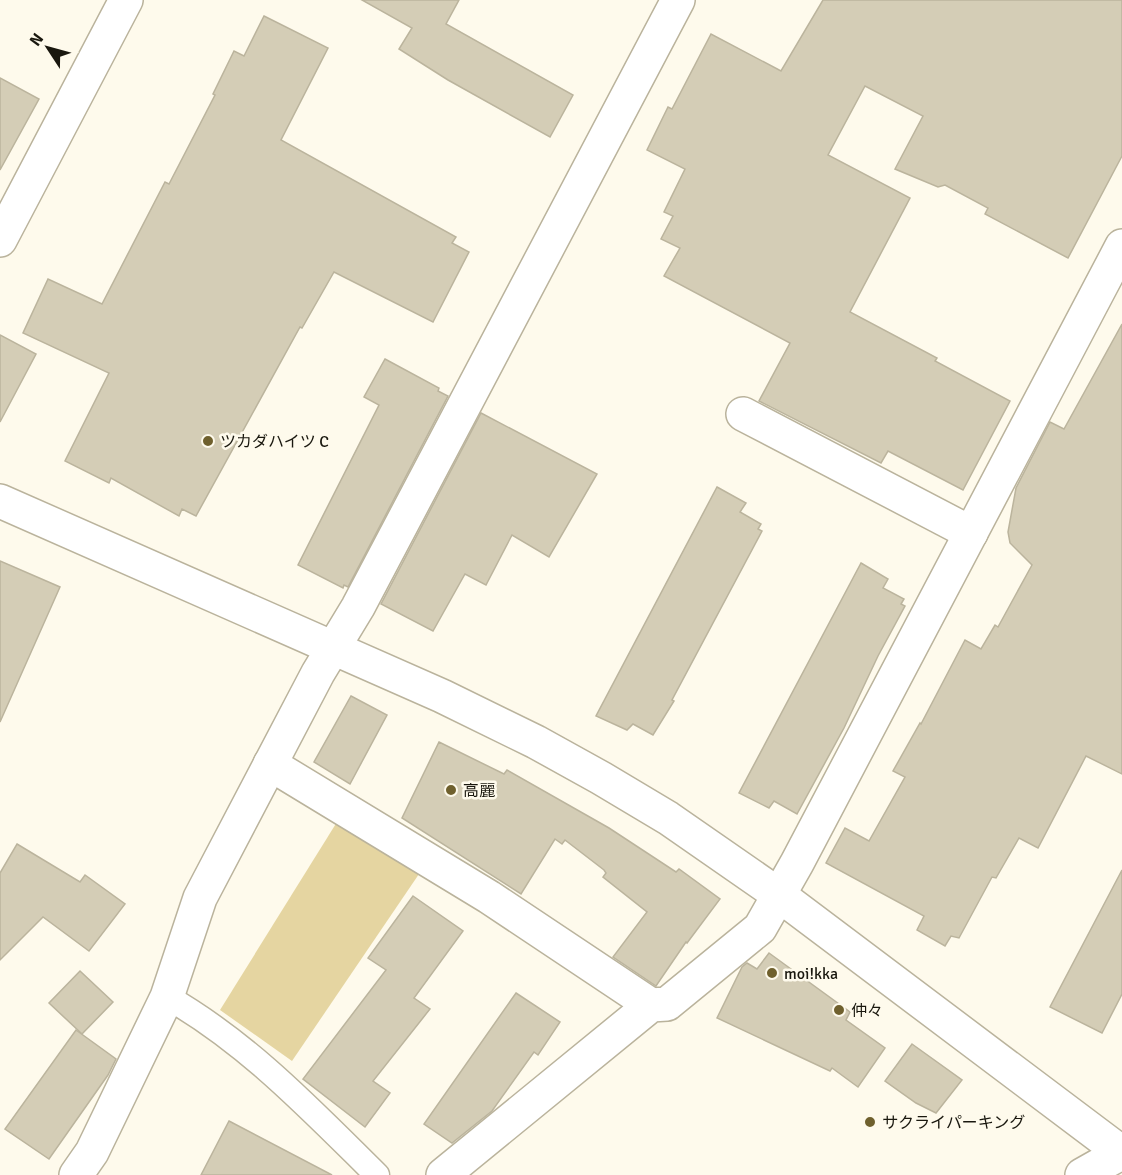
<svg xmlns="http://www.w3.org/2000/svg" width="1122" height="1175" font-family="Signika,'Noto Sans JP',sans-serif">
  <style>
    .green { fill: #e5d5a1 }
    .building { fill: #d4cdb6; stroke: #bbb49d; stroke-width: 1.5 }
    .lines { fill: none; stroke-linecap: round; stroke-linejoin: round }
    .service-casing { stroke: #bab39c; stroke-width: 27 }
    .minor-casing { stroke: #bab39c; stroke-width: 36 }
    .tertiary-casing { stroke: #bab39c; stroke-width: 36 }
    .service { stroke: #fff; stroke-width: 24 }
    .minor { stroke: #fff; stroke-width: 33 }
    .tertiary { stroke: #fff; stroke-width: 33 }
    .poi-dot { fill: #6f602d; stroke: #fefaec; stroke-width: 2 }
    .labels { text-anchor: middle; stroke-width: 5; stroke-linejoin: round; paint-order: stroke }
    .poi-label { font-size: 16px; fill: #19170e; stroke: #fefaec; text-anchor: start }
  </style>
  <rect width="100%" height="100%" fill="#fefaec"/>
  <polygon class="green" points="337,822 419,874 292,1061 220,1010"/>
  <g class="building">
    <polygon points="362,0 459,0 446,24 573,95 550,137 448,80 399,49 412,28"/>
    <polygon points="823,0 1122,0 1122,156 1068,258 985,214 988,208 945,185 938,187 895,169 923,116 865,86 828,155 910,198 850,312 937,358 935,361 1010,401 963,490 888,451 881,463 759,401 790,343 664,276 680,248 661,239 673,216 664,212 685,169 647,150 668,107 672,109 711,34 781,71"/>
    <polygon points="264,16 328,48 281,140 456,237 452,243 469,252 433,322 334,272 302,328 300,327 196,516 182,509 179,516 111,478 109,483 65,461 109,373 23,333 48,279 102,304 165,182 169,184 215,95 213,94 234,51 244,56"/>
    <polygon points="0,78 39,99 0,170"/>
    <polygon points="1122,324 1122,774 1086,756 1038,848 1019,838 996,878 992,877 959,938 951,936 945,946 917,930 924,916 826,863 845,828 869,841 905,777 893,771 920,723 921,724 965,640 981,649 995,625 998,627 1032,565 1010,543 1008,532 1016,488 1050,422 1064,429"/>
    <polygon points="0,335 36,354 0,422"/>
    <polygon points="385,359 439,388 438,391 448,396 348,587 344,585 343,588 298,565 379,405 364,397"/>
    <polygon points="481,413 597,474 549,557 512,535 486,585 465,574 433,631 381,604"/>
    <polygon points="717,487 746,503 740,512 761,524 758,529 762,531 672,700 674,701 653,735 633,724 627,730 596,716"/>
    <polygon points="0,561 60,587 0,722"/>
    <polygon points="861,563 888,579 883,588 904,599 901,604 905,606 878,656 844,728 797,814 774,801 769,808 739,793"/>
    <polygon points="351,696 387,715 350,784 314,762"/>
    <polygon points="439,742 504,774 507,770 609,828 676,872 679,869 720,899 687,943 686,942 656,986 613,957 647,912 603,877 606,873 604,870 565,840 562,844 555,839 521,894 402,818"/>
    <polygon points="17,844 80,882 85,875 125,904 89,951 43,917 0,960 0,873"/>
    <polygon points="1122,870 1122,994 1102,1033 1050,1007"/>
    <polygon points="413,896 463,931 414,998 430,1009 373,1081 390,1093 365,1127 303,1079 386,970 368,958"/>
    <polygon points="769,953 850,1012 846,1020 885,1048 858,1087 832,1068 830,1071 717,1018 742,967 747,963 757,969"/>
    <polygon points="80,971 113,1002 82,1034 49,1003"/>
    <polygon points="516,993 560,1022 538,1055 534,1052 492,1111 452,1143 424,1124"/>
    <polygon points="76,1030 116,1059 108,1075 49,1159 5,1129"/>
    <polygon points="912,1044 962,1080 936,1113 916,1103 885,1081"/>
    <polygon points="229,1121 332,1175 201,1175"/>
  </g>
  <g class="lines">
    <g class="service-casing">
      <path id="service" d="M167,997c81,46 145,114 210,178"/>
    </g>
    <g class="minor-casing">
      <g id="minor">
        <polyline points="0,240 126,0"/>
        <polyline points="743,414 971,533"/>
        <polyline points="270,764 489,897 651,1005"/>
        <polyline points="76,1175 92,1152 167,997 200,898 318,673 358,607 678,0"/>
        <polyline points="443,1175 651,1005 667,1004 760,928 797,863 1122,246"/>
        <polyline points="1082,1175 1121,1153"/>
      </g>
    </g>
    <g class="tertiary-casing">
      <polyline id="tertiary" points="0,501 442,696 536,742 601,778 668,818 779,895 1122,1153"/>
    </g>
    <use href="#service" class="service"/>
    <use href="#minor" class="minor"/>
    <use href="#tertiary" class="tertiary"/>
  </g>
  <g class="poi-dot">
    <circle cx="208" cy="441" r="6"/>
    <circle cx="451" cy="790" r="6"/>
    <circle cx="772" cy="973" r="6"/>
    <circle cx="839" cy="1010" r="6"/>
    <circle cx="870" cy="1122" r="6"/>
  </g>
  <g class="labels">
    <g class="poi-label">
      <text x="220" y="447">ツカダハイツ C</text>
      <text x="463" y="796">高麗</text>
      <text x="784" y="979">moi!kka</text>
      <text x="851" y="1016">仲々</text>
      <text x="882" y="1128">サクライパーキング</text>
    </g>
  </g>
  <g transform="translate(48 48) rotate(306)" stroke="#fefaec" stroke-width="4.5" paint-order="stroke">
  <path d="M0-4.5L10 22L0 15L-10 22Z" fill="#19170e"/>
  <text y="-9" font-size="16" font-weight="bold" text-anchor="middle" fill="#19170e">N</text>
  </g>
</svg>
